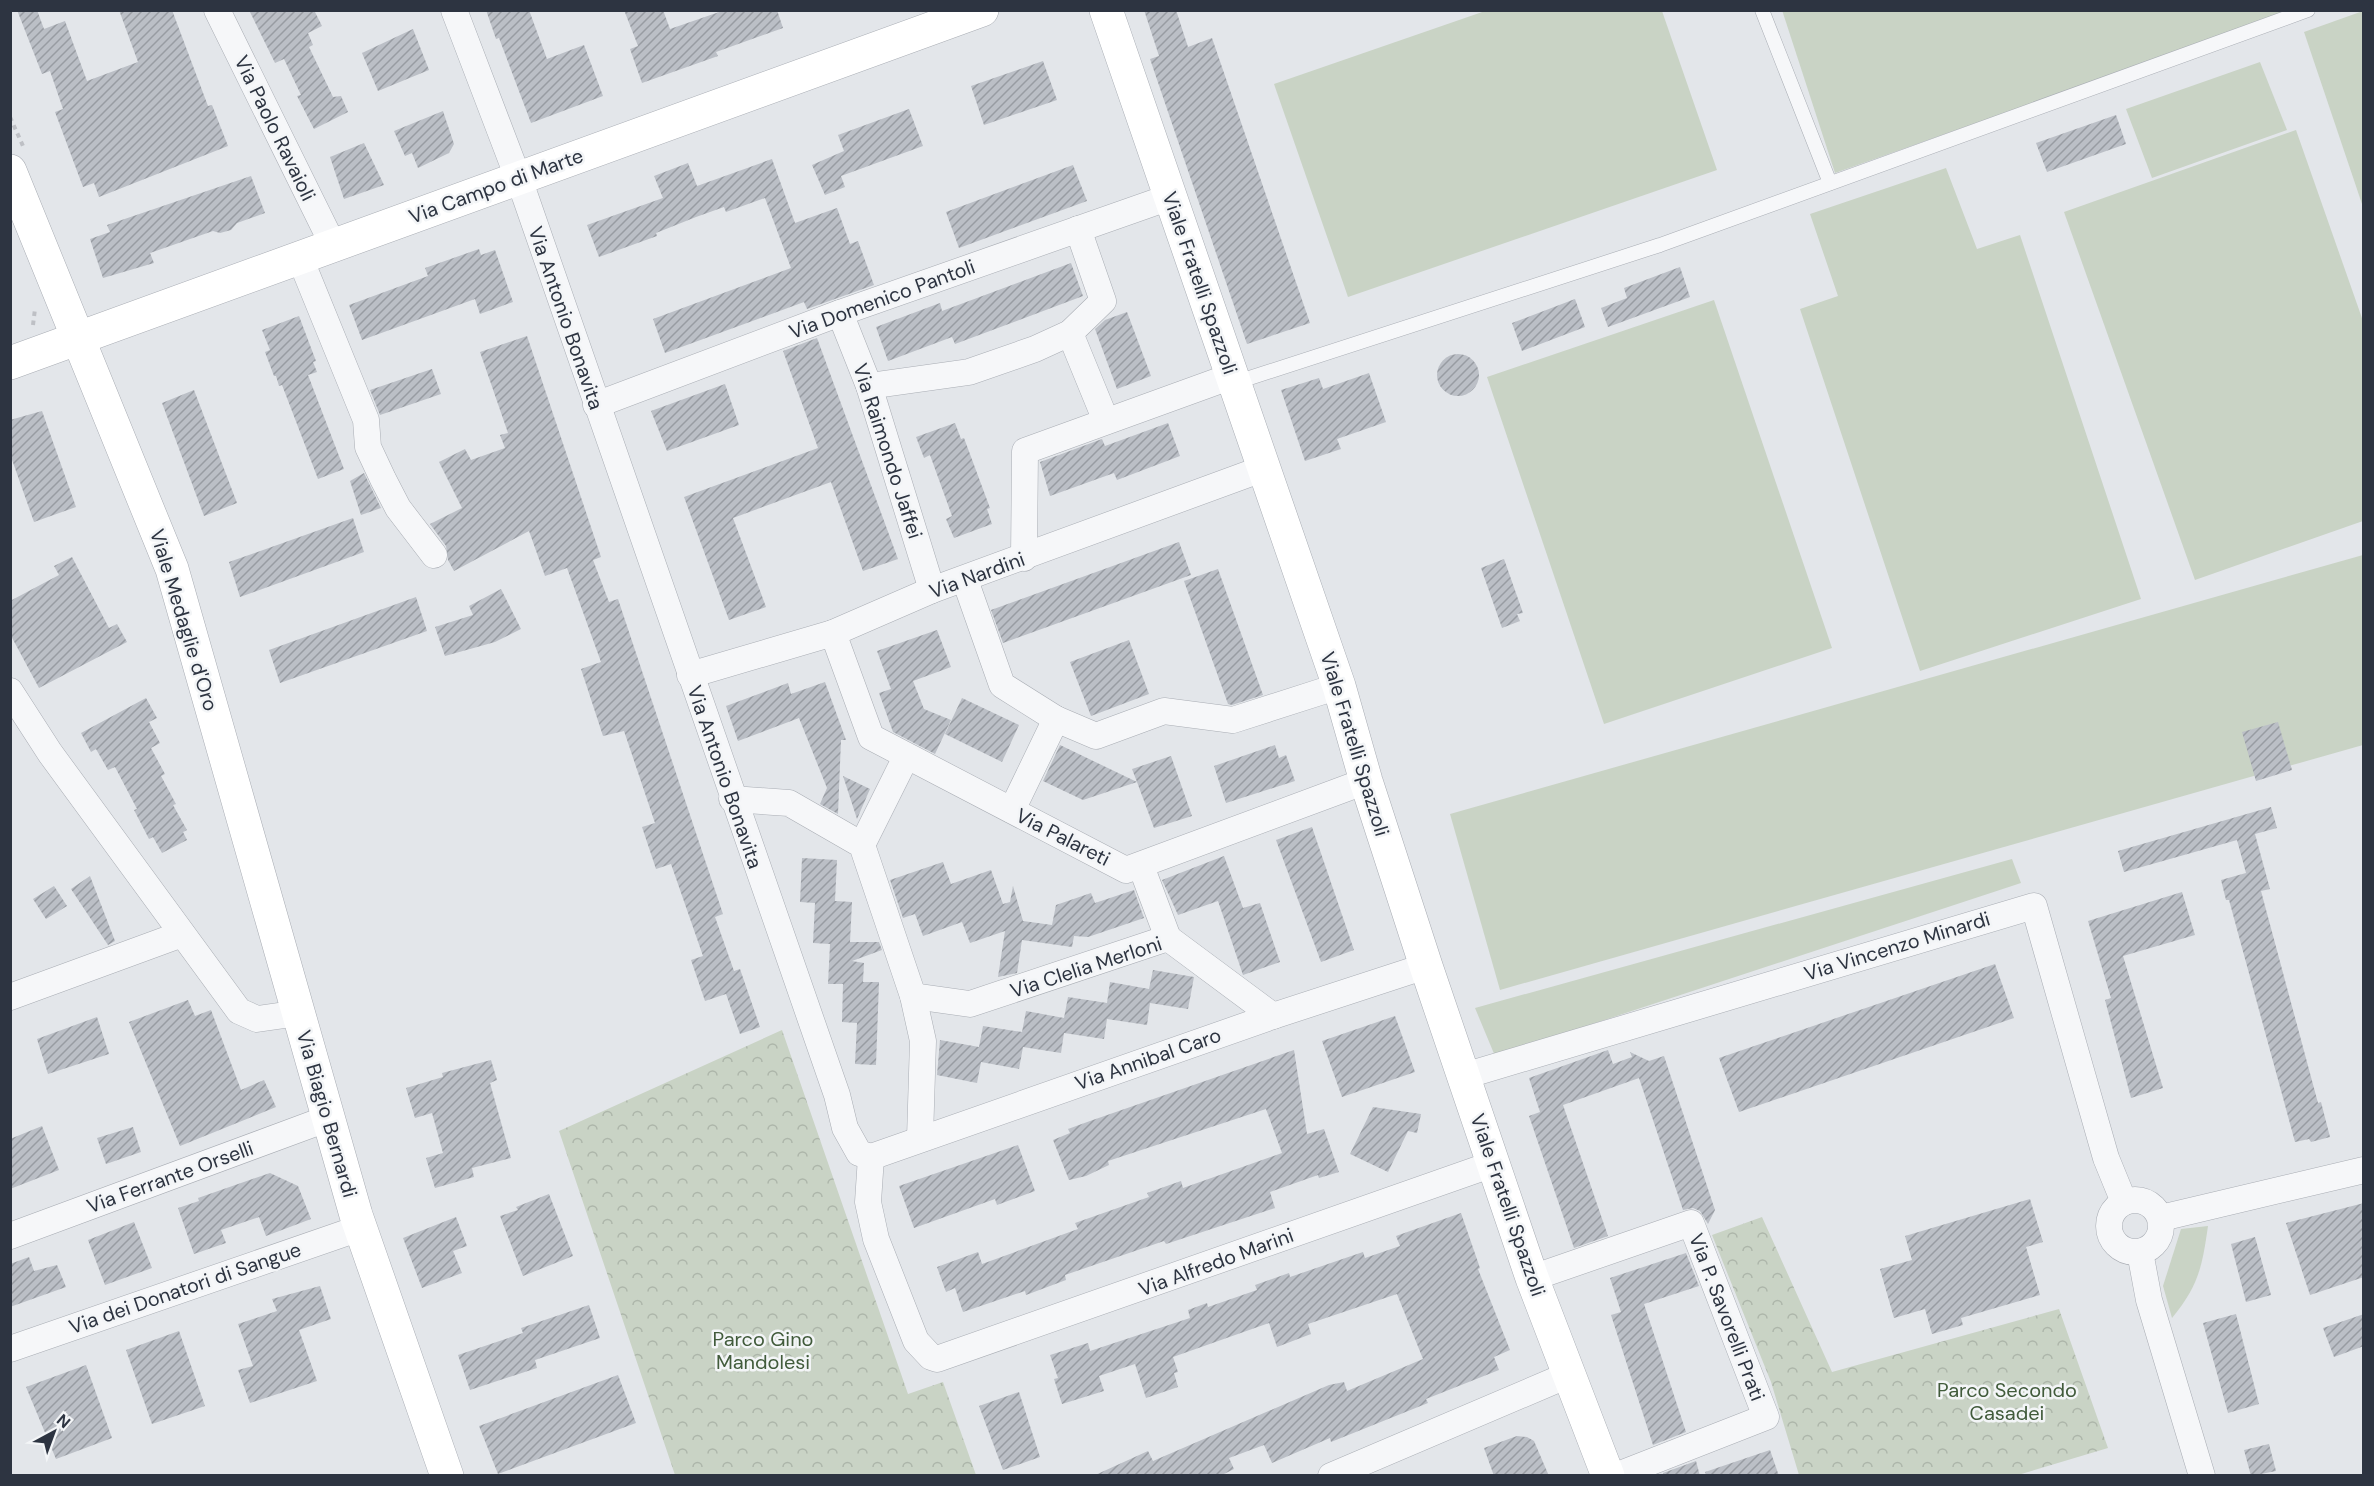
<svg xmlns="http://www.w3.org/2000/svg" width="2374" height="1486" font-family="'DM Sans',sans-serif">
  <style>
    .grass { fill: #c9d3c5 }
    .park { fill: url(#park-crowns) }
    .building { fill: url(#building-hatch) }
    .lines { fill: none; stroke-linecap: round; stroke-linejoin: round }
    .lane-casing { stroke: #a9adb4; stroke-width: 15 }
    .street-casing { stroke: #a9adb4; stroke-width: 27 }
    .secondary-casing { stroke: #a9adb4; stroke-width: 34 }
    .path { stroke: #bec0c5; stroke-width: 4; stroke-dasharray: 4.5 4.5; stroke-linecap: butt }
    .lane { stroke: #f6f7f9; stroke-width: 14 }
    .street { stroke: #f6f7f9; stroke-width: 26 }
    .secondary { stroke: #fff; stroke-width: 33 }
    .labels { text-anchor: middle; stroke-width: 5; stroke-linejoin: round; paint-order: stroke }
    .street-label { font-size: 20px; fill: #2d3441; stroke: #f3f5f7 }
    .park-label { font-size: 20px; fill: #415b3b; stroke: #f3f5f7 }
  </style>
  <defs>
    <pattern id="park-crowns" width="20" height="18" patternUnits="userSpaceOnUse" patternTransform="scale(1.5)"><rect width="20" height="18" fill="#c9d3c5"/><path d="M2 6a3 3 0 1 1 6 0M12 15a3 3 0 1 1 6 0" fill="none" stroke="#adb6aa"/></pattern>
    <pattern id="building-hatch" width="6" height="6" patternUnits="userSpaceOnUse" patternTransform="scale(1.5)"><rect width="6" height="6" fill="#bbbfc6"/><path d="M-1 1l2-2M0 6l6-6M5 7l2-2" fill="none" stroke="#989ca2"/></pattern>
  </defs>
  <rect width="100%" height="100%" fill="#e3e6ea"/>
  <g class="grass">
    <polygon points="1488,10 1662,11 1717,170 1348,297 1274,84"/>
    <polygon points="1782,10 2292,11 1835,173"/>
    <polygon points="2363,11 2364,11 2363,207 2304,32"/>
    <polygon points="2260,62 2287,130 2152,178 2126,109"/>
    <polygon points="2296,130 2363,321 2363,521 2195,580 2064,212"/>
    <polygon points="1946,168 1977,249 2020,235 2141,599 1920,671 1800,309 1838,296 1810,214"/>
    <polygon points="1714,300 1832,648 1604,724 1487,377"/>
    <polygon points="2363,555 2363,745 1500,990 1450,814"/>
    <polygon points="2012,859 2021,883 1495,1056 1475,1008"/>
    <path d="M2208,1226c-6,41 -9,59 -36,92l-9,-32 18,-57z"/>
  </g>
  <g class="park">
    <polygon points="782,1030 908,1394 943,1382 976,1475 675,1475 559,1131"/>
    <polygon points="1762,1217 1832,1372 2059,1309 2108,1448 2018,1475 1799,1475 1771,1382 1712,1235"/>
  </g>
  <g class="building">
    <polygon points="17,10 37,10 44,29 65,21 87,81 138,62 119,10 172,10 208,106 212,105 228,146 99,197 94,183 83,187 55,112 63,109 50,71 42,74"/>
    <polygon points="249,10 314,10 322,26 308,33 313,45 309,47 333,97 341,96 348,112 314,129 297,96 301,95 284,59 275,63"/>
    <polygon points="486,10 529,10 547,59 584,45 603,96 531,123 499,38 496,39"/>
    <polygon points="624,10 663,10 670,29 725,10 777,10 783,28 716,52 718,56 642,83 630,49 638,46"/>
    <polygon points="1144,10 1176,10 1188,47 1212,38 1310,323 1247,344 1150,59 1159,56"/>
    <polygon points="413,29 429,70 378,91 362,53"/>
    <polygon points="1043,61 1057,100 984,125 971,86"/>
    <polygon points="909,109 923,146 841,176 845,187 825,195 812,165 844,151 838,135"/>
    <polygon points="443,111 454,144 449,153 418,168 412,153 405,156 394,131"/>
    <polygon points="2116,115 2126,144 2047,172 2036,143"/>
    <polygon points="364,143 384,185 344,199 330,157"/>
    <polygon points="772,159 795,223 837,208 850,244 858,241 874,285 807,309 804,302 665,353 653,319 791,268 765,198 726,212 724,207 696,217 656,233 657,236 599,257 587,225 663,198 654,176 688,163 697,186"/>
    <polygon points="1073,165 1087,201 959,248 946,212"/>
    <polygon points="251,176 265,213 237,223 231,230 220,233 213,231 150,253 154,263 103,278 90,239 110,232 107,225"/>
    <polygon points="479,249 481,255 495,250 513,302 480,314 475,299 362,340 349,305 428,276 425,268"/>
    <polygon points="1071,263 1083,296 955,344 952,337 888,361 876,327 940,303 942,311"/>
    <polygon points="1680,267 1690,297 1608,327 1601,308 1627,298 1624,288"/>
    <polygon points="1575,299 1585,327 1522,351 1512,323"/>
    <polygon points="1127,312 1151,376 1117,389 1095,329 1105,320"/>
    <polygon points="299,316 316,361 313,362 317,372 308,375 344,469 318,479 282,385 279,386 276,376 274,376 265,352 270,350 262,330"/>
    <polygon points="527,336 601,557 593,560 609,602 618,599 723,914 715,917 734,971 740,969 760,1027 740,1034 726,994 705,1001 691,960 703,956 671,864 656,869 642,827 655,823 624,731 603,736 581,669 601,662 567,568 545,576 529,531 454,571 448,560 446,546 430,524 462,508 439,462 465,449 471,460 505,448 500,435 508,433 480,352"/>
    <polygon points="817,338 898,559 863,571 831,482 733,518 766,607 729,620 684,497 818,448 783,351"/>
    <circle cx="1458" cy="375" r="21"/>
    <polygon points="432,369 441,394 380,415 370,390"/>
    <polygon points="1369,373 1386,422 1337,439 1341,449 1305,461 1281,390 1319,378 1323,389"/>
    <polygon points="725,384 739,425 667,451 651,411"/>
    <polygon points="194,390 237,503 204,516 162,403"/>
    <polygon points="42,411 76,507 34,522 10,454 10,420"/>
    <polygon points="955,423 961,439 964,438 990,508 987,509 992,524 954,538 946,519 952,516 930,455 924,458 916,437"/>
    <polygon points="1168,423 1180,456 1117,480 1114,473 1050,496 1040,462 1102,439 1105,446"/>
    <polygon points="364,473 381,508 361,515 350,481"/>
    <polygon points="353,518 364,552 240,597 229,562"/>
    <polygon points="1179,542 1191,575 1003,643 991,610"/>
    <polygon points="72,557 109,628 117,624 127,642 39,688 10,634 10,601 59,575 54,566"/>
    <polygon points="1504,559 1523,613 1517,614 1520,621 1502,628 1481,568"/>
    <polygon points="1218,569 1263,695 1232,705 1228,704 1184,581"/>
    <polygon points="501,589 521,629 495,642 445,656 435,627 473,615 469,606"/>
    <polygon points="416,597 427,631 280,683 269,650"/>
    <polygon points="937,630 951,667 913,681 924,709 951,720 935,754 893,732 879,693 891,689 877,651"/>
    <polygon points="1129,640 1149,694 1091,716 1070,662"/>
    <polygon points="825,682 846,740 841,740 838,814 820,804 827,788 799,718 738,741 726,706 788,683 791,694"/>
    <polygon points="146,698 157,718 149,722 160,743 151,748 165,774 161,776 176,804 173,805 187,830 183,832 187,840 162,853 153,837 149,839 134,810 137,809 115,767 108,770 96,749 91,752 81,733"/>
    <polygon points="962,698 1019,725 1002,762 945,734"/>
    <polygon points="2278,722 2292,770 2256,781 2242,732"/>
    <polygon points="1060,745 1137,782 1132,769 1171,756 1192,816 1154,828 1137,782 1083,800 1043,781"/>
    <polygon points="1275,745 1279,758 1286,755 1295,781 1226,803 1214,766"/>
    <polygon points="843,776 870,789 857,819"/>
    <polygon points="2271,807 2277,828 2255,834 2270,889 2261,891 2318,1103 2321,1102 2330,1137 2311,1142 2309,1139 2295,1142 2229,900 2226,900 2221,880 2246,873 2237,840 2124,872 2118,851"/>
    <polygon points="1312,827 1354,950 1321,962 1276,840"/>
    <polygon points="1224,856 1243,908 1260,903 1280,962 1243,975 1218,901 1178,915 1162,880"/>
    <polygon points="802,858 837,860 835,901 852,902 850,942 879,942 882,950 852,961 864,963 863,982 879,982 876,1065 855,1064 857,1023 842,1022 843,984 828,984 830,944 813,943 815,903 800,902"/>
    <polygon points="943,862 951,884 991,870 1003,904 1010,902 1013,886 1023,921 1052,925 1056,905 1091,893 1095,903 1134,890 1144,918 1088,937 1074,936 1072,947 1022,940 1017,973 998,977 1005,931 970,943 962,922 923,936 915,914 903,918 890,880"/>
    <polygon points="90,876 115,941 108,945 71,889"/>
    <polygon points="54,886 67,906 46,919 33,899"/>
    <polygon points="2182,892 2195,935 2123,956 2163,1088 2131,1098 2105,1000 2111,998 2088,921"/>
    <polygon points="1995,964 2014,1018 1739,1112 1719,1058"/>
    <polygon points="1153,970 1194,977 1188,1009 1150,1003 1147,1025 1107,1019 1104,1039 1064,1033 1061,1053 1023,1047 1019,1069 981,1062 977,1083 937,1075 940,1040 979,1047 983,1026 1022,1032 1026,1011 1064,1018 1068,997 1107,1003 1110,982 1149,989"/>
    <polygon points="188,1000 195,1016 211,1010 241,1090 264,1080 276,1107 180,1146 129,1022"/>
    <polygon points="1395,1016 1415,1072 1342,1097 1322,1041"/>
    <polygon points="97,1017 109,1054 48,1074 37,1039"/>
    <polygon points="1294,1050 1307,1134 1324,1129 1339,1172 1319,1178 1318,1175 1270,1192 1275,1208 1166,1244 1164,1241 1065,1275 1066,1280 1026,1295 1025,1291 963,1312 955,1288 946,1292 937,1267 978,1252 982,1264 1078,1229 1075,1223 1149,1197 1147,1193 1181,1181 1183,1188 1282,1153 1266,1109 1108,1161 1109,1165 1086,1176 1069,1180 1053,1140 1070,1133 1068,1129 1090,1121"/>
    <polygon points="1608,1050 1613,1064 1632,1057 1630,1052 1649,1061 1664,1056 1715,1210 1708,1224 1700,1211 1693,1208 1683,1210 1639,1078 1563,1105 1608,1236 1574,1248 1529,1116 1540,1112 1529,1078"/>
    <polygon points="491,1060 497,1080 490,1083 511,1158 472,1168 474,1177 435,1188 426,1158 443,1153 432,1113 415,1118 406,1088 443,1077 442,1073"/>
    <polygon points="1373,1107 1421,1114 1417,1133 1408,1131 1388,1172 1350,1154"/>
    <polygon points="42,1126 59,1170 10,1189 10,1139"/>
    <polygon points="133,1127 141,1152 106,1164 97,1138"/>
    <polygon points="1018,1145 1035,1191 997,1205 995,1199 914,1228 899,1186"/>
    <polygon points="270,1173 298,1186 311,1219 266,1236 259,1217 221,1230 226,1243 194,1254 178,1208 199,1201 198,1198"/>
    <polygon points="549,1194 573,1256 523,1276 500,1216 518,1210 516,1207"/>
    <polygon points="2030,1199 2043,1242 2026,1247 2040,1295 1961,1318 1963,1325 1932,1334 1925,1309 1894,1318 1880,1269 1912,1260 1905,1236"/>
    <polygon points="2364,1203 2364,1277 2310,1295 2286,1223"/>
    <polygon points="1461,1213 1480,1268 1478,1269 1510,1350 1494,1357 1499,1370 1426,1399 1428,1403 1331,1442 1330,1438 1272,1463 1264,1445 1229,1458 1234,1469 1220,1476 1093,1476 1148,1451 1153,1461 1329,1385 1344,1382 1347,1391 1423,1359 1397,1294 1308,1324 1311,1334 1277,1347 1269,1323 1173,1357 1178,1372 1174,1373 1178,1387 1146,1398 1135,1364 1099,1376 1104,1391 1062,1404 1054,1379 1058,1378 1050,1355 1088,1343 1090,1351 1190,1318 1188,1310 1207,1303 1208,1307 1257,1290 1255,1285 1289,1273 1290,1277 1363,1252 1365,1258 1400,1246 1396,1236"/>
    <polygon points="456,1217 467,1246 453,1251 462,1273 422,1288 403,1238"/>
    <polygon points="134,1222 152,1268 105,1285 88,1240"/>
    <polygon points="2255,1237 2271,1295 2246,1302 2231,1244"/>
    <polygon points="1686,1253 1699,1286 1644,1304 1686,1432 1653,1445 1611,1315 1621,1312 1610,1278"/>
    <polygon points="29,1257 34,1271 57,1265 66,1287 10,1307 10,1264"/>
    <polygon points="320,1286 331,1319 299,1330 317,1381 250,1403 238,1370 253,1366 238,1324 277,1311 272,1299"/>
    <polygon points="589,1305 600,1338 535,1360 537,1368 470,1390 458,1355 523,1333 521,1328"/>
    <polygon points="2236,1314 2259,1404 2228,1413 2203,1323"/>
    <polygon points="2364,1314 2364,1346 2334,1357 2323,1328"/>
    <polygon points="179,1331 205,1406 152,1424 126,1350"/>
    <polygon points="86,1365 112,1438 56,1459 26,1387"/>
    <polygon points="618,1375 636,1423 498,1474 479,1426"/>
    <polygon points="1019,1392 1040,1457 1003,1470 979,1406"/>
    <polygon points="1517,1436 1527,1437 1534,1441 1549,1476 1494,1476 1484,1448"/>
    <polygon points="2269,1444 2276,1471 2251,1476 2244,1450"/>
    <polygon points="1770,1450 1779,1476 1706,1476 1705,1472"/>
    <polygon points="1696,1461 1700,1476 1663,1476 1663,1473"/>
  </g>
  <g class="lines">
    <g class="lane-casing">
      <g id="lane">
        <polyline points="1762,10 1830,183"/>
        <polyline points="1234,383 1660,245 2308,10"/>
      </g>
    </g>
    <g class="street-casing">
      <g id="street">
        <polyline points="217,10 333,245"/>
        <polyline points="454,10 525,196 837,1095 845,1128 859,1153 871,1157"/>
        <polyline points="300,258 366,420 368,447 383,479 398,508 434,555"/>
        <polyline points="840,313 869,386 932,590"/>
        <polyline points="1070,333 1106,421"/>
        <polyline points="869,386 969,372 1035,349 1070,333 1103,301 1078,229"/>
        <polyline points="596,405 840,313 1170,197"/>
        <polyline points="1024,558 1025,451 1232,376"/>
        <polyline points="965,580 1002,685 1056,719 1096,736 1164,711 1233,720 1339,686"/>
        <polyline points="833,633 871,737 1126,870 1366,781"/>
        <polyline points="690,675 833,633 932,590 1262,469"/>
        <polyline points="10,691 50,753 239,1011 257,1019 299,1013"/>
        <polyline points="732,799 789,803 862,845 913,996 923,1041 920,1138"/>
        <polyline points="1012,810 1056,719"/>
        <polyline points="862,845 906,757"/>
        <polyline points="1141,866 1168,938"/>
        <polyline points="1168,938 1273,1016"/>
        <polyline points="913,996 970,1004 1168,938"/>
        <polyline points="10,997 182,934"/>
        <polyline points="1464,1076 2034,906 2106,1158 2124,1202"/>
        <polyline points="871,1157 868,1202 876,1239 916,1341 931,1357 937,1359 1493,1164"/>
        <polyline points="871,1157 1273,1016 1426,966"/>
        <circle cx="2135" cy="1226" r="26"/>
        <polyline points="2161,1218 2364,1170"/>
        <polyline points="10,1236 329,1118"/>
        <polyline points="2140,1252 2149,1300 2202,1476"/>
        <polyline points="1532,1278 1691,1223 1766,1417 1615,1476"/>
        <polyline points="10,1349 360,1228"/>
        <polyline points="1331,1476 1568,1375"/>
      </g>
    </g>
    <g class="secondary-casing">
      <g id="secondary">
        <polyline points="1106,10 1339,686 1366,781 1426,966 1532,1278 1608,1476"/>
        <polyline points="10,171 172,569 356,1215 447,1476"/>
        <polyline points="10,363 982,10"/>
      </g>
    </g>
    <g class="path">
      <polyline points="10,117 23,146"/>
      <polyline points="33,325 35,309"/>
    </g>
    <use href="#lane" class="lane"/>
    <use href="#street" class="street"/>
    <use href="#secondary" class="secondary"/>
  </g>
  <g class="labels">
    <g class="street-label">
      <text transform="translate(275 128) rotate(64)" y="7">Via Paolo Ravaioli</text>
      <text transform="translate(496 186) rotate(-20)" y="7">Via Campo di Marte</text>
      <text transform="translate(1200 283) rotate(71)" y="7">Viale Fratelli Spazzoli</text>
      <text transform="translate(882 299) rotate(-20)" y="7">Via Domenico Pantoli</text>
      <text transform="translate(566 318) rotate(71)" y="7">Via Antonio Bonavita</text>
      <text transform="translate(888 451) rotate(72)" y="7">Via Raimondo Jaffei</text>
      <text transform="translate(977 575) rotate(-20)" y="7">Via Nardini</text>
      <text transform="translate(184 620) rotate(73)" y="7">Viale Medaglie d'Oro</text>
      <text transform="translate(1355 744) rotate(73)" y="7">Viale Fratelli Spazzoli</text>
      <text transform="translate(725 777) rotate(71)" y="7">Via Antonio Bonavita</text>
      <text transform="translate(1063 837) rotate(27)" y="7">Via Palareti</text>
      <text transform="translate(1897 946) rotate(-17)" y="7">Via Vincenzo Minardi</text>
      <text transform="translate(1086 967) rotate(-18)" y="7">Via Clelia Merloni</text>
      <text transform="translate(1148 1059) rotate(-19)" y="7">Via Annibal Caro</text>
      <text transform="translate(327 1114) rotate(74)" y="7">Via Biagio Bernardi</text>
      <text transform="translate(170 1177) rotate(-20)" y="7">Via Ferrante Orselli</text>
      <text transform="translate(1508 1205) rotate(71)" y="7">Viale Fratelli Spazzoli</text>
      <text transform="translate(1216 1262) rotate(-20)" y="7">Via Alfredo Marini</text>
      <text transform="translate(185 1288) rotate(-19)" y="7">Via dei Donatori di Sangue</text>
      <text transform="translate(1727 1317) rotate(69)" y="7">Via P. Savorelli Prati</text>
    </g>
    <g class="park-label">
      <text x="763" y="1346">Parco Gino<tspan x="763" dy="23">Mandolesi</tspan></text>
      <text x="2007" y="1397">Parco Secondo<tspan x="2007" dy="23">Casadei</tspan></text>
    </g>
  </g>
  <rect width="2374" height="1486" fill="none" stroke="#2d3441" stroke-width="24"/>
  <g transform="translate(54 1432) rotate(41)" stroke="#f3f5f7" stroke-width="4.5" paint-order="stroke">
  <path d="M0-4.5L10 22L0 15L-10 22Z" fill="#2d3441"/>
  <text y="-9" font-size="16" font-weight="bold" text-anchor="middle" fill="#2d3441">N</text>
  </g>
</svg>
